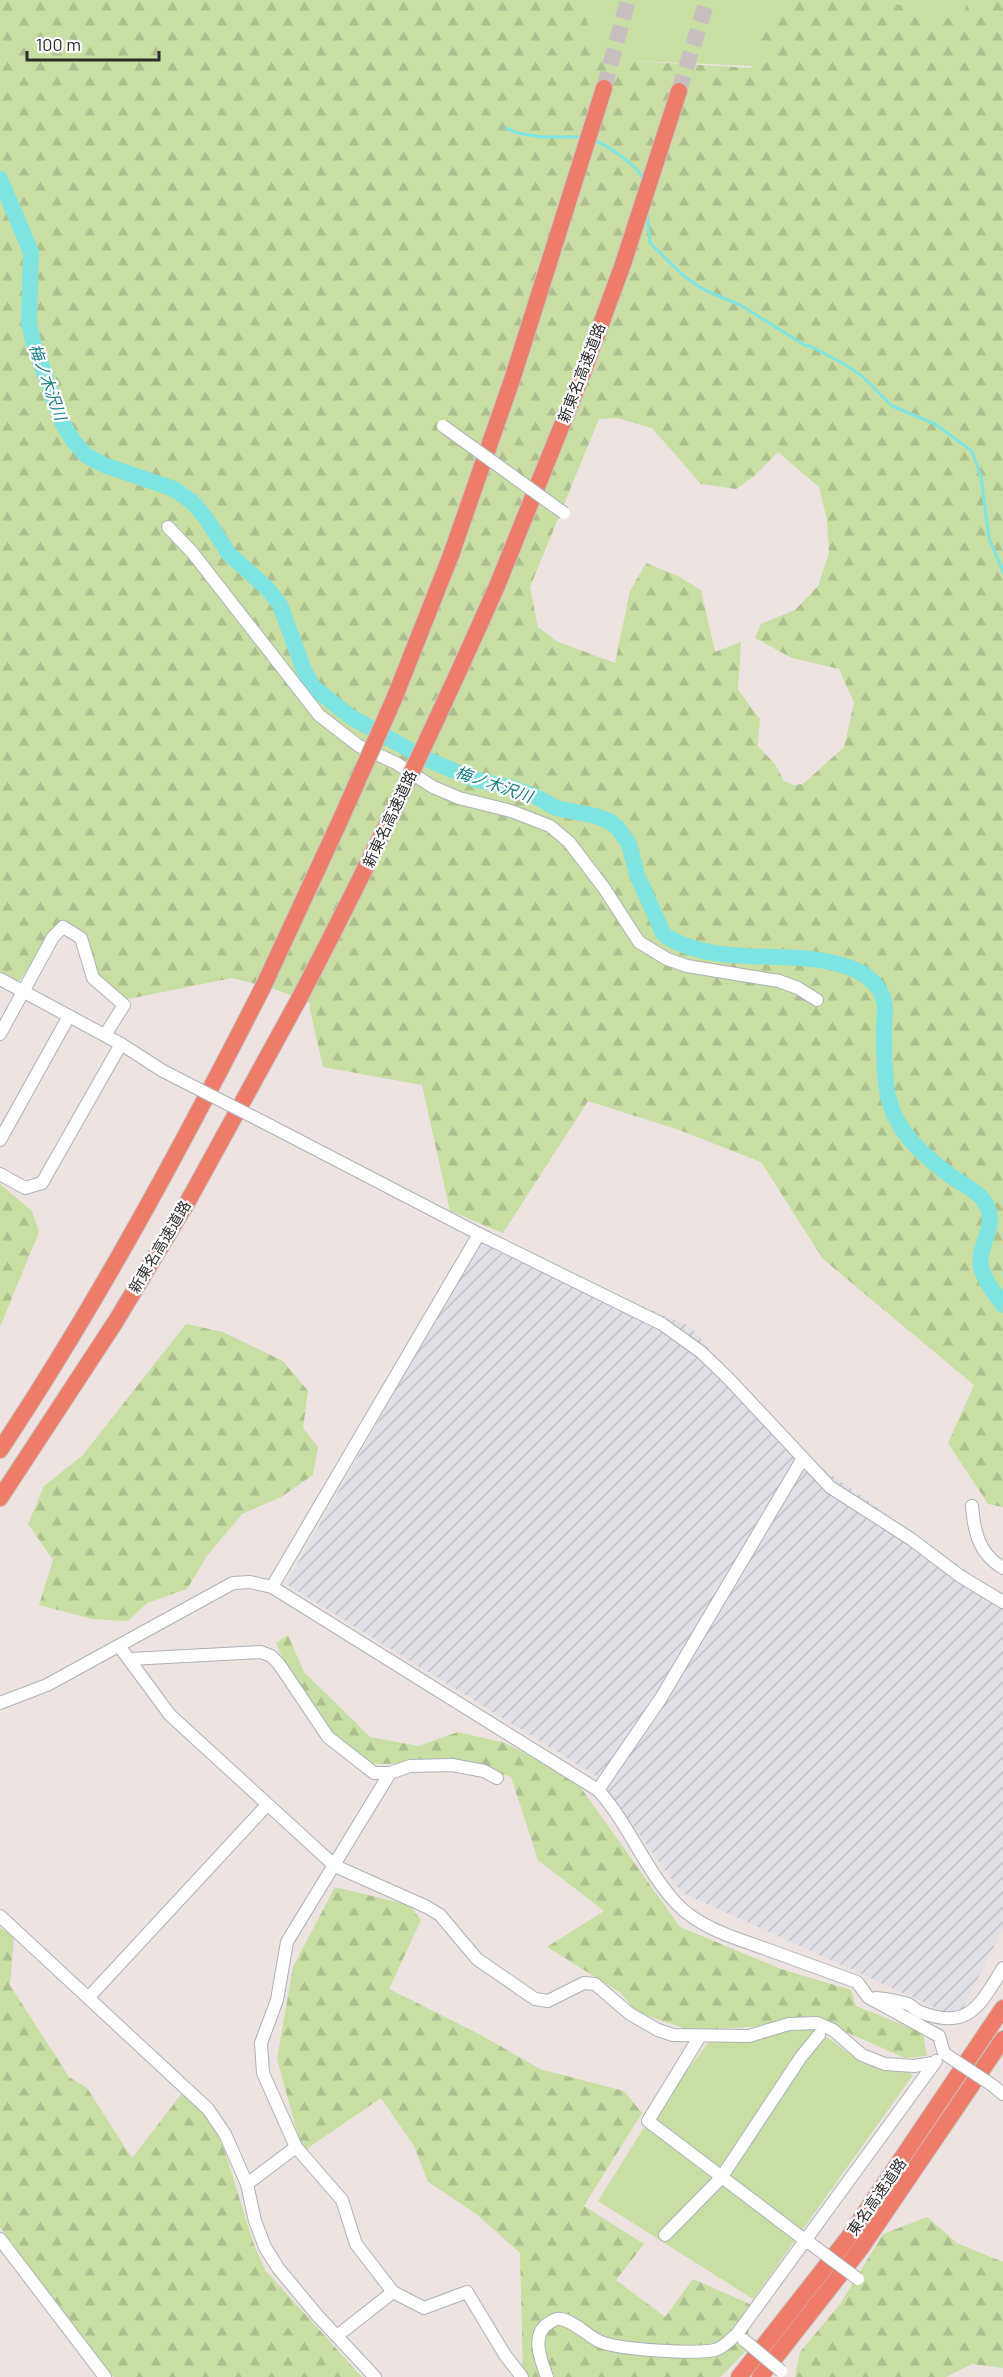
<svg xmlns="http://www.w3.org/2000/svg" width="1003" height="2377" font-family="Barlow,'Noto Sans JP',sans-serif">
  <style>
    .industrial { fill: url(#industrial-furrows) }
    .green { fill: #c8dea3 }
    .forest { fill: url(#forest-firs); fill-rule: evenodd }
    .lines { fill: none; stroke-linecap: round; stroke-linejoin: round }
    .stream { stroke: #7ee4e1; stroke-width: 3 }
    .river { stroke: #7ee4e1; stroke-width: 16 }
    .highway-tunnel { stroke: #c7bfbd; stroke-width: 16; stroke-dasharray: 16 8; stroke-linecap: butt }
    .minor-casing { stroke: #adb2b7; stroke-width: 14 }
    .highway-casing { stroke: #c4c4c4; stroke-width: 18 }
    .minor { stroke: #fff; stroke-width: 12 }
    .highway { stroke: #ef7c69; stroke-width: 16 }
    .minor-bridge-casing { stroke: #adb2b7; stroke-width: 14; stroke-linecap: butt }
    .highway-bridge-casing { stroke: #c4c4c4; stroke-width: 18; stroke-linecap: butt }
    .minor-bridge { stroke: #fff; stroke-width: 12 }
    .highway-bridge { stroke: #ef7c69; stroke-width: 16 }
    .labels { text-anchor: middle; stroke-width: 4.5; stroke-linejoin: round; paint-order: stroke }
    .street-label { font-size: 15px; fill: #2d2d2d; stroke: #fff }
    .water-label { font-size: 16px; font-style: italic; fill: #1a8085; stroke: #fff }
  </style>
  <defs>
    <pattern id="industrial-furrows" width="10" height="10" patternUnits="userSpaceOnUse" patternTransform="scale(1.5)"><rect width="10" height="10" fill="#e0e0e6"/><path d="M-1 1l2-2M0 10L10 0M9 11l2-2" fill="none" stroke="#c0c0c6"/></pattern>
    <pattern id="forest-firs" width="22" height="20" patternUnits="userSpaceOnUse" patternTransform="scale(1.5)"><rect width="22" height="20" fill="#c8dea3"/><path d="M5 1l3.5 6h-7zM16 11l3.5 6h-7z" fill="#acbf8d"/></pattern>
  </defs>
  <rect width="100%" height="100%" fill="#ede4e1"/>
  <polygon class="industrial" points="483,1236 691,1327 791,1446 1003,1597 1003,1928 958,2018 681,1892 598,1777 286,1584"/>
  <g class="green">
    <polygon points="435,0 996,0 960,41 754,66 635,61 575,64"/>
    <polygon points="813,2027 862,2063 906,2071 913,2075 753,2299 598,2201 648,2121 708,2043 749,2040 788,2028"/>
  </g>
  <g class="forest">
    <path d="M0,0h580l19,59 152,9 9,-29 33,-39h89l79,22 7,-22h35v1507l-15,-3 -40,-61 26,-58 -151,-126 -62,-97 -82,-32 -91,-29 -85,132 -53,-22 -28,-126 -99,-18 -13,-57v-7l-38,-15 -40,-10 -104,21 -38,-21 -9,-40 -21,-14 -42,59 -18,-11zM617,418l35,10 49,56 35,5 17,-12 25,-25 41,35 8,33 2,33 -11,33 -23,24 -34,14 -6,14 37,20 47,11 15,34 -10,44 -41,37 -10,1 -9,-4 -9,-17 -17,-18 2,-27 -22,-29 3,-48 -26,10 -14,-62 -23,-14 -32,-13 -16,28 -15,72 -59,-22 -18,-14 -8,-40 69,-168z"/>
    <polygon points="0,1184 32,1211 39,1232 0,1327"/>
    <polygon points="186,1324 223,1332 283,1361 308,1391 303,1428 318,1447 313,1475 281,1497 242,1514 207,1556 187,1589 147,1603 128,1621 92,1619 39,1605 53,1560 28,1524 44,1486 82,1456"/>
    <polygon points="288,1635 304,1672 370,1737 418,1746 458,1732 505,1743 551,1767 581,1788 680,1927 781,1969 851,1990 856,2006 923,2033 927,2056 905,2058 810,2016 753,2027 689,2030 636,2012 621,1993 547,1947 604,1911 538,1860 511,1777 466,1762 379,1764 350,1761 288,1671 276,1643"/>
    <polygon points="335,1887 409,1905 421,1920 389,1989 481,2035 540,2069 624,2091 642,2113 584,2206 644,2244 616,2280 665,2317 693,2279 752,2305 746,2351 720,2377 523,2377 520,2253 475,2213 428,2182 414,2146 381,2098 305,2150 301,2146 277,2059 293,1967"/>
    <polygon points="0,1928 14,1937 10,1985 69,2077 87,2088 132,2158 183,2092 203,2112 220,2136 254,2245 265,2270 362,2377 114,2377 81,2341 0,2227"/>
    <polygon points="927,2217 957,2243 1003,2262 1003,2368 972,2364 946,2377 795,2377 800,2352 840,2304 883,2234"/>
  </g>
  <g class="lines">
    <g class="stream">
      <polyline points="506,128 518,133 541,137 583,137"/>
      <path d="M593,140c13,4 45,26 50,39"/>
      <polyline points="647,212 650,243 685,277 703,289 742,306 806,346 810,346 844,364 861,375 892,406 935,424 972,451 981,477 989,538 1003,572"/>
    </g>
    <path class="river" d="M0,179l31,73 -2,70 4,20 29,80 12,20 13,14 17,9 70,24 18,13 14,16 23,36 39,35 12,16 24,65 9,17 38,30 73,41 49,21 36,8 26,9 21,12 40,8 13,5 8,6 12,17 8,31 26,58 4,4c59,34 132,7 191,34 12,6 23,17 26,30 3,10 -1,22 0,32 0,20 0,43 4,63 8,37 37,61 67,83 8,5 19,11 26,18 22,27 -4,44 0,69 3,15 14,27 22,39"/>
    <g class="highway-tunnel">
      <polyline points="604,88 628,0"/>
      <polyline points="679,91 707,0"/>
    </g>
    <g class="minor-casing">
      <g id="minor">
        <polyline points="168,527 192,552 319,715 359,746 396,763 433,787 459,798 511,811 550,826 569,842 604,888 639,942 667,959 687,966 779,981 798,988 817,1000"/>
        <polyline points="0,979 121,1044 163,1071"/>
        <polyline points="0,1034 53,937 63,927 81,938 93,978 124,1005 105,1035"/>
        <polyline points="269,1125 479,1234 662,1324 701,1352 728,1378 830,1487 911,1539 960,1576 1003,1602"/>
        <polyline points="0,1140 69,1016"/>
        <polyline points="0,1174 25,1188 42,1183 121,1044"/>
        <path d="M972,1506c2,26 7,48 31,62"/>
        <polyline points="272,1587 479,1234"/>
        <polyline points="119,1646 170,1715 335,1866 427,1907 440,1915 477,1959 535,1999 548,2001 584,1983 595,1984 630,2014 658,2030 673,2035 749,2036 789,2024 817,2023 833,2030 862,2055 885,2064 914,2066 933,2063"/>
        <polyline points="130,1659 261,1652 271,1656 279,1664 328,1737 374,1773 390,1773 410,1766 452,1765 484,1771 497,1778"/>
        <path d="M0,1703l47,-18 186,-102 17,-1 22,5 326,203c31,34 47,80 79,114 23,24 58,34 89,45 31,11 61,22 91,33l11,15 71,39 5,17 4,3"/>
        <polyline points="390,1773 287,1942 277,2000 261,2043 263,2073 296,2147 342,2200 356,2244 393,2292 424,2308 467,2292 505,2355 522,2377"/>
        <polyline points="598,1790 661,1698 803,1458"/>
        <polyline points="0,1916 208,2109 225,2134 247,2184 255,2221 265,2247 278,2268 317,2315 375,2377"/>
        <polyline points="89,1997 267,1805"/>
        <path d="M876,1998c10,1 22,3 32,6 4,2 7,6 12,8 49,19 60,-7 83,-44"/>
        <polyline points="700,2036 648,2121 810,2244"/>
        <polyline points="992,2085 1003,2094"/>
        <polyline points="247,2184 296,2147"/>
        <polyline points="665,2235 721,2178 801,2057 819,2035"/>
        <polyline points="0,2239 105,2377"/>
        <polyline points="337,2336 393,2292"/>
        <path d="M547,2377c-6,-16 -17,-43 2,-54 3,-2 8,-5 12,-4 15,3 27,18 40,23 20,8 94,12 114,8 8,-2 16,-11 22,-16l199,-273"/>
      </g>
    </g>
    <g class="highway-casing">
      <g id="highway">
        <polyline points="451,555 512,380 604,88"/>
        <polyline points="497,586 583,373 623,264 679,91"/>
        <path d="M0,1450c99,-149 183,-306 264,-465"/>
        <polyline points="0,1498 116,1321 187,1203 299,999"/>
        <polyline points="739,2377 848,2238 1003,2008"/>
        <polyline points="760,2377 861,2248 1003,2039"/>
      </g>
    </g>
    <use href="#minor" class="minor"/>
    <use href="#highway" class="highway"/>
    <g class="minor-bridge-casing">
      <g id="minor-bridge">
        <polyline points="443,426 564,513"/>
        <polyline points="163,1071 269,1125"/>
        <polyline points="948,2056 992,2085"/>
        <polyline points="811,2244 858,2279"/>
        <polyline points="744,2340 781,2371"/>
      </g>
    </g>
    <g class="highway-bridge-casing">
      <g id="highway-bridge">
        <polyline points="264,985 339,823 394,699 451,555"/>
        <path d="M299,999c71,-136 136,-273 198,-413"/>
      </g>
    </g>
    <use href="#minor-bridge" class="minor-bridge"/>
    <use href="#highway-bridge" class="highway-bridge"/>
  </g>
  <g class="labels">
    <g class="street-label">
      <text transform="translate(582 373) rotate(-69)" y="5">新東名高速道路</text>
      <text transform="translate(390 819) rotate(-65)" y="5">新東名高速道路</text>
      <text transform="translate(160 1247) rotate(-59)" y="5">新東名高速道路</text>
      <text transform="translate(877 2197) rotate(-55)" y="5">東名高速道路</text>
    </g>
    <g class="water-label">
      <text transform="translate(48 382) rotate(70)" y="6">梅ノ木沢川</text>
      <text transform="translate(494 784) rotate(19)" y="6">梅ノ木沢川</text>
    </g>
  </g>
  <path d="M27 51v9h132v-9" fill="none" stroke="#2d2d2d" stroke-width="3"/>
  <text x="36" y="51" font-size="18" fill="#2d2d2d" stroke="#ffffff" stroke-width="4.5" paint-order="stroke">100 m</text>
</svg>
